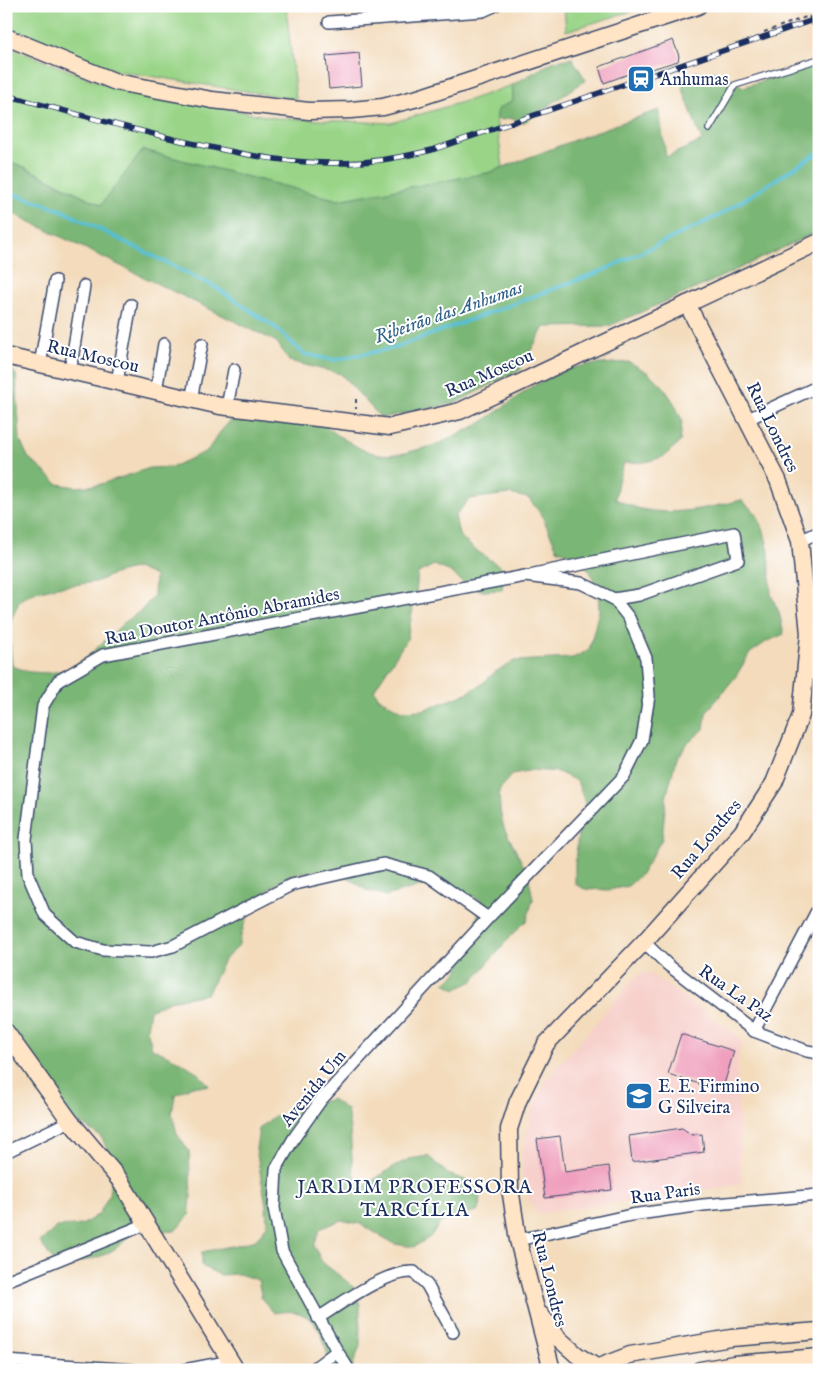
<svg xmlns="http://www.w3.org/2000/svg" width="825" height="1376" font-family="'IM FELL English',serif">
  <style>
    .built { fill: #f7d0cb }
    .green { fill: #99d487; stroke: #5a8272 }
    .forest { fill: #7ab674; stroke: #4a7269; fill-rule: evenodd }
    .lines { fill: none; stroke-linecap: round; stroke-linejoin: round }
    .stream { stroke: #55bed1; stroke-width: 4 }
    .building { fill: #f0a0be }
    .lane-casing { stroke: #3b496c; stroke-width: 8 }
    .street-casing { stroke: #3b496c; stroke-width: 14 }
    .secondary-casing { stroke: #3b496c; stroke-width: 19 }
    .path { stroke: #3b496c; stroke-width: 2; stroke-dasharray: 4 4; stroke-linecap: butt }
    .lane { stroke: #fff; stroke-width: 5.5 }
    .street { stroke: #fff; stroke-width: 11 }
    .secondary { stroke: #ffe4c6; stroke-width: 16 }
    .rail-casing { stroke: #1b2f5e; stroke-width: 5.5 }
    .rail { stroke: #fff; stroke-width: 4; stroke-dasharray: 11; stroke-linecap: butt }
    .labels { text-anchor: middle; stroke-width: 4; stroke-linejoin: round; paint-order: stroke }
    .poi-label { font-size: 18px; fill: #1b2f5e; stroke: #fff; text-anchor: start }
    .street-label { font-size: 18px; fill: #1b2f5e; stroke: #fff }
    .water-label { font-size: 19px; font-style: italic; fill: #2f6186; stroke: #fff }
    .quarter-label { font-size: 20px; letter-spacing: 1px; fill: #1b2f5e; stroke: #fff }
  </style>
  <rect width="100%" height="100%" fill="#fff"/>
  <filter id="ink" filterUnits="userSpaceOnUse"><feTurbulence type="fractalNoise" baseFrequency=".02" numOctaves="2"/><feDisplacementMap in="SourceGraphic" scale="10" xChannelSelector="R" yChannelSelector="G"/><feConvolveMatrix kernelMatrix="1 2 1 2 8 2 1 2 1" color-interpolation-filters="sRGB"/></filter>
  <filter id="wash" filterUnits="userSpaceOnUse"><feTurbulence type="fractalNoise" baseFrequency=".0096" numOctaves="4" result="noise"/><feDisplacementMap in="SourceGraphic" scale="20" xChannelSelector="R" yChannelSelector="G"/><feGaussianBlur stdDeviation="1.12" result="paint"/><feColorMatrix in="noise" values="0 0 0 0 0 0 0 0 0 0 0 0 0 0 0 0 0 1.4 0 .05"/><feComposite in="paint" operator="in"/></filter>
  <g filter="url(#wash)">
    <rect width="100%" height="100%" fill="#f3dbbb"/>
    <polygon class="built" points="643,973 651,974 742,1039 737,1066 741,1184 538,1214 525,1192 522,1178 522,1153 532,1112 547,1079 635,978"/>
    <g class="green">
      <polygon points="6,6 286,6 296,99 117,71 6,30"/>
      <polygon points="564,6 649,6 566,31"/>
      <polygon points="6,46 111,87 276,118 391,123 469,100 512,85 513,100 496,119 503,167 488,173 338,200 143,150 102,205 20,165 6,162"/>
    </g>
    <g class="forest">
      <polygon points="819,50 819,231 706,284 609,326 544,327 520,370 455,403 381,418 341,374 289,361 277,342 6,210 6,162 20,165 101,205 143,150 338,200 488,173 606,128 659,110 666,157 702,141 682,87 694,72 720,72 743,87 816,64 813,54"/>
      <polygon points="572,58 586,80 523,123 510,118 502,120 496,119 498,109 513,100 512,85 554,61"/>
      <path d="M6,361l10,14 4,65 8,17 30,27 18,3 22,-2 52,-17 22,-1 35,-16 13,-19 14,-15 17,-8 65,10 23,17 22,13 18,6 22,-1 35,-9 42,-20 55,-39 35,-17 18,-4 43,-3 18,10 16,14 11,17 8,17 -2,22 -17,15 -18,5 -21,1 -6,18 -3,18c8,3 17,8 26,10 32,7 68,-1 100,-9l15,13 8,18 5,21 2,43 8,17 5,22 -18,8 -17,12 -13,22 -30,37 -2,16 -17,15 -11,15 -10,39 -4,41 -20,34 -14,13 -19,4 -24,-1 -10,-5v-20l4,-40 6,-21 -8,-22 -19,-9 -25,-2 -21,4 -13,16 1,21 4,17 24,46 5,25 -6,21 -20,20 -34,41 -17,8 -12,-6c3,-2 7,-4 10,-7 8,-8 26,-63 27,-76l-31,-13 -24,-3 -40,12 -20,-6 -15,-11 -17,-7 -19,-1 -26,4 -21,15 -16,18 -8,17 -6,22 -14,13 -17,34 -38,7 -19,9 -3,19 5,19c20,10 45,19 57,38h-17l-17,9 -3,18 5,21 12,17 2,47 -2,18 -14,15 -21,1 -18,-3c-7,7 -13,14 -20,19 -18,13 -40,14 -61,15l-15,-21 17,-15 25,-2 17,-11 10,-19 2,-18 -1,-21 -8,-18 -19,-13 -18,-10 -23,-16 -11,-18 -25,-55zM509,494l19,4 13,16 16,35 18,8 15,14 8,21 1,19 -10,39 -16,8 -59,3 -19,11 -14,13 -18,10 -40,15 -22,1 -22,-13 -5,-8 33,-51 9,-46 2,-20 16,-8 17,7 15,13 17,6 19,-1 2,-21 -30,-20 -15,-14 -4,-19 14,-17zM137,568l18,8 -1,19 -12,15 -16,11 -41,38 -16,10 -19,4 -21,-1 -17,-6 -2,-27 1,-19 9,-20 16,-8 21,-5 38,-5 19,-8z"/>
      <path d="M332,1099l15,11 3,19 3,43 8,16 32,-21 16,-8 19,-3 20,18 17,6 15,11 -1,19 -38,12 -11,15 -16,10 -19,-3 -35,-20 -19,-4 -21,9 -6,17 8,16 32,25 6,18v41l-9,24h-21c-4,-24 -8,-52 -35,-58 -7,-1 -14,0 -21,1l-12,-14 -4,-19 -19,-6 -19,1 -18,-9v-14l35,-7 19,-5 11,-15 -1,-20 -10,-56 3,-20 14,-12 19,-4 16,-8z"/>
    </g>
    <g class="lines">
      <polyline class="stream" points="6,191 61,210 217,288 276,328 304,354 333,360 394,348 602,271 720,215 819,152"/>
    </g>
    <g id="blocks">
      <g class="building">
        <polygon points="673,40 679,56 678,61 635,74 634,72 604,83 599,67"/>
        <polygon points="359,53 362,86 329,89 326,56"/>
        <polygon points="681,1034 734,1051 722,1091 668,1074"/>
        <polygon points="682,1128 692,1135 702,1134 704,1152 632,1162 629,1136"/>
        <polygon points="560,1136 565,1172 609,1166 612,1190 545,1198 537,1139"/>
      </g>
    </g>
  </g>
  <g filter="url(#ink)">
    <use href="#blocks" fill-opacity="0" stroke="#3b496c" stroke-width="1"/>
    <g class="lines">
      <g class="lane-casing">
        <polyline id="lane" points="709,129 735,85 819,59"/>
      </g>
      <g class="street-casing">
        <g id="street">
          <polyline points="329,22 483,11 494,6"/>
          <polyline points="40,364 55,281"/>
          <polyline points="70,371 84,286"/>
          <polyline points="117,382 131,305"/>
          <polyline points="156,391 164,344"/>
          <polyline points="191,400 202,344"/>
          <polyline points="227,407 234,370"/>
          <polyline points="748,419 819,386"/>
          <polyline points="800,541 819,532"/>
          <polyline points="534,574 734,533 738,560 639,595 614,599"/>
          <polyline points="644,942 668,965 754,1031 807,1051 819,1053"/>
          <polyline points="754,1031 819,907"/>
          <polyline points="6,1152 70,1121"/>
          <polyline points="518,1240 631,1215 703,1205 819,1195"/>
          <polyline points="6,1281 146,1224"/>
          <path d="M318,1318c24,-15 69,-48 96,-46l13,13 26,47"/>
          <polyline points="6,1361 134,1370"/>
          <polyline points="184,1370 231,1361"/>
          <polyline points="312,1370 337,1351"/>
          <polyline points="349,1370 337,1351 282,1251 274,1208 276,1169 294,1138 321,1100 488,918 624,776 642,740 649,696 646,658 629,618 614,599 581,583 525,576 103,655 58,681 43,706 26,839 28,875 45,915 75,942 103,950 151,952 173,946 291,885 383,864 429,876 488,918"/>
        </g>
      </g>
      <g class="secondary-casing">
        <g id="secondary">
          <polyline points="6,37 116,82 212,100 309,111 351,110 383,107 418,98 698,6"/>
          <polyline points="6,356 220,406 390,427 460,411 819,242"/>
          <polyline points="6,1032 70,1121 119,1179 236,1370"/>
          <polyline points="541,1315 558,1338 577,1355 601,1370"/>
          <polyline points="552,1370 518,1240 510,1188 509,1129 518,1101 546,1044 644,942 742,832 774,783 801,715 809,634 800,541 778,480 687,304"/>
          <polyline points="591,1370 630,1355 731,1338 819,1331"/>
          <polyline points="700,1370 734,1364 819,1357"/>
        </g>
      </g>
      <g class="path">
        <polyline points="764,32 809,16 819,41"/>
        <polyline points="356,399 356,409"/>
      </g>
      <use href="#lane" class="lane"/>
      <use href="#street" class="street"/>
      <use href="#secondary" class="secondary"/>
      <g class="rail-casing">
        <path id="rail" d="M6,95c59,16 117,32 176,46 50,11 98,22 149,22 35,1 68,-5 101,-13l387,-132"/>
      </g>
      <use href="#rail" class="rail"/>
    </g>
  </g>
  <defs>
    <g id="station-square" transform="scale(1.4375)"><rect x="-9" y="-9" width="18" height="18" rx="4" fill="#1f6fb2" stroke="#fff"/><path d="M-3-6H3Q5-6 5-4V2Q5 4 3 4L4.5 6H3L1.5 4h-3L-3 6H-4.5L-3 4Q-5 4-5 2V-4Q-5-6-3-6ZM-3.5-4v3h7v-3ZM-3.5 1v1.5H-2V1ZM2 1v1.5H3.5V1Z" fill="#fff"/></g>
    <g id="school-square" transform="scale(1.4375)"><rect x="-9" y="-9" width="18" height="18" rx="4" fill="#1f6fb2" stroke="#fff"/><path d="M0-5L7-2L0 1L-7-2ZM-4 1L0 2.5L4 1V4Q0 6-4 4Z" fill="#fff"/></g>
  </defs>
  <g fill-rule="evenodd">
    <use href="#station-square" x="641" y="79"/>
    <use href="#school-square" x="639" y="1096"/>
  </g>
  <g class="labels">
    <g class="poi-label">
      <text x="660" y="85">Anhumas</text>
      <text x="658" y="1092">E. E. Firmino<tspan x="658" dy="21">G Silveira</tspan></text>
    </g>
    <g class="street-label">
      <text transform="translate(93 356) rotate(13)" y="6">Rua Moscou</text>
      <text transform="translate(489 373) rotate(-24)" y="6">Rua Moscou</text>
      <text transform="translate(773 427) rotate(64)" y="6">Rua Londres</text>
      <text transform="translate(222 616) rotate(-11)" y="6">Rua Doutor Antônio Abramides</text>
      <text transform="translate(706 839) rotate(-50)" y="6">Rua Londres</text>
      <text transform="translate(736 993) rotate(35)" y="6">Rua La Paz</text>
      <text transform="translate(313 1088) rotate(-51)" y="6">Avenida Um</text>
      <text transform="translate(665 1193) rotate(-8)" y="6">Rua Paris</text>
      <text transform="translate(550 1279) rotate(76)" y="6">Rua Londres</text>
    </g>
    <g class="water-label">
      <text transform="translate(448 311) rotate(-19)" y="7">Ribeirão das Anhumas</text>
    </g>
    <g class="quarter-label">
      <text x="415" y="1193">JARDIM PROFESSORA<tspan x="415" dy="23">TARCÍLIA</tspan></text>
    </g>
  </g>
  <rect width="825" height="1376" fill="none" stroke="#fff" stroke-width="25"/>
</svg>
